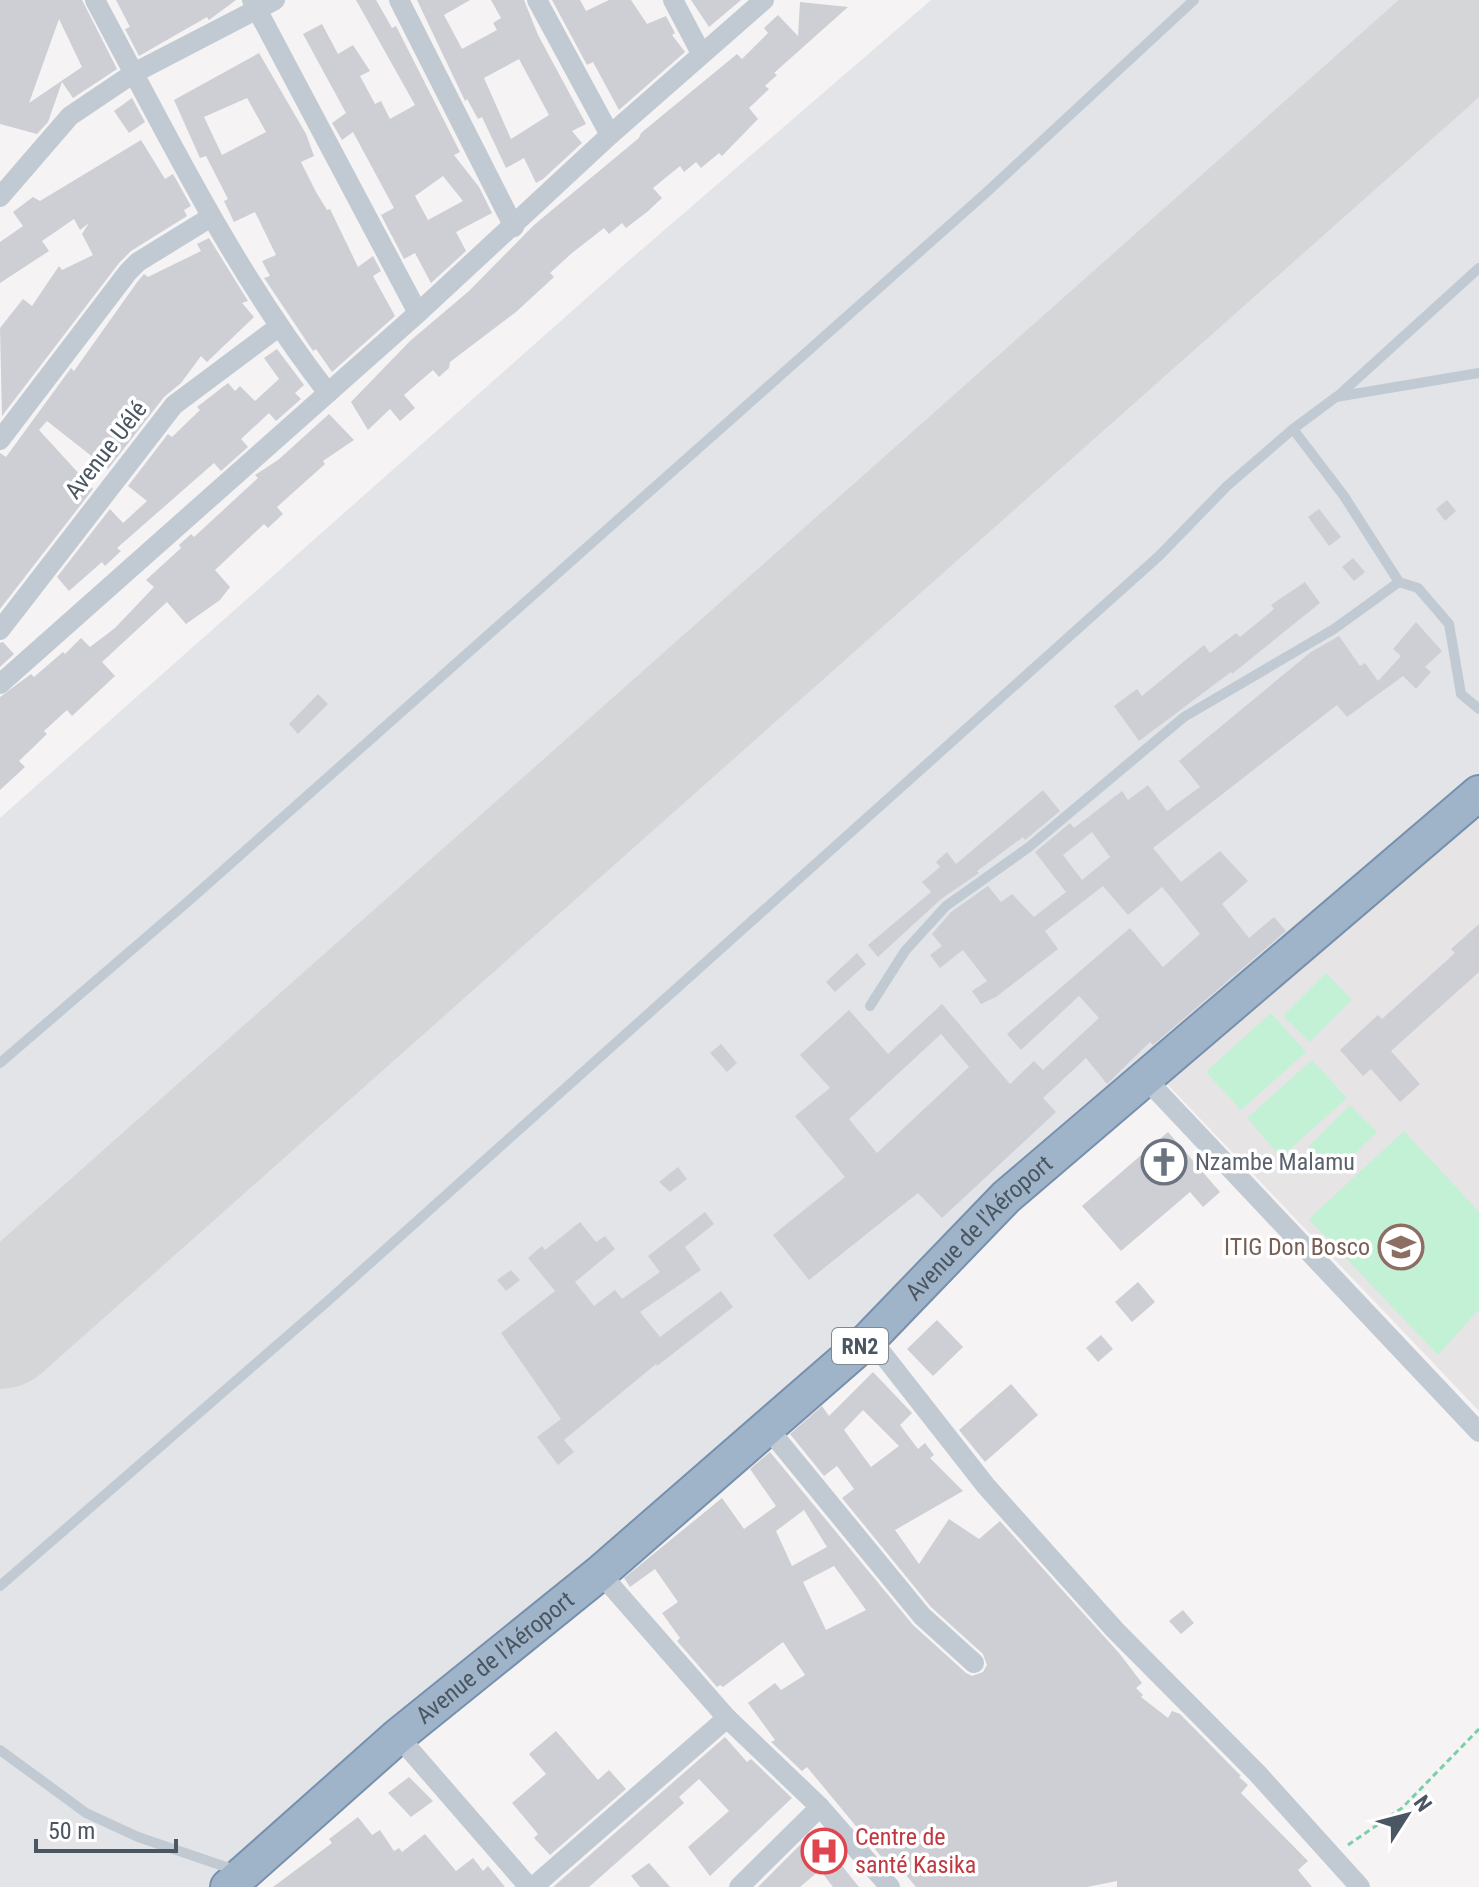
<svg xmlns="http://www.w3.org/2000/svg" width="1479" height="1887" font-family="'Roboto Condensed',sans-serif">
  <style>
    .education { fill: #e6e4e5 }
    .airport { fill: #e2e4e7 }
    .green { fill: #c3f1d5 }
    .lines { fill: none; stroke-linecap: round; stroke-linejoin: round }
    .runway { stroke: #d5d6d8; stroke-width: 126 }
    .building { fill: #cdcfd5; fill-rule: evenodd }
    .trunk-casing { stroke: #7690ad; stroke-width: 38 }
    .path { stroke: #7ad0a6; stroke-width: 3; stroke-dasharray: 6 4; stroke-linecap: butt }
    .service { stroke: #c1cad2; stroke-width: 10 }
    .minor { stroke: #c1cad2; stroke-width: 20 }
    .trunk { stroke: #9fb4c9; stroke-width: 34 }
    .labels { text-anchor: middle; stroke-width: 7; stroke-linejoin: round; paint-order: stroke }
    .shield { fill: #fff; stroke: #808990; stroke-width: 2 }
    .shield-label { font-size: 22px; font-weight: bold; fill: #4a5661 }
    .street-label { font-size: 24px; fill: #4a5661; stroke: #fff }
    .worship-label { font-size: 24px; fill: #5b616d; stroke: #fff; text-anchor: start }
    .education-label { font-size: 24px; fill: #785e54; stroke: #fff; text-anchor: end }
    .health-label { font-size: 24px; fill: #be3a42; stroke: #fff; text-anchor: start }
  </style>
  <rect width="100%" height="100%" fill="#f5f3f3"/>
  <polygon class="education" points="1479,806 1479,1411 1167,1084"/>
  <polygon class="airport" points="931,0 1479,0 1479,775 218,1887 0,1887 0,818 625,264"/>
  <g class="green">
    <polygon points="1326,973 1352,1000 1310,1042 1283,1016"/>
    <polygon points="1271,1013 1306,1052 1241,1110 1206,1072"/>
    <polygon points="1312,1060 1347,1098 1281,1157 1247,1118"/>
    <polygon points="1350,1105 1377,1132 1334,1174 1308,1147"/>
    <polygon points="1404,1131 1479,1212 1479,1309 1438,1355 1309,1219"/>
  </g>
  <g class="lines">
    <polyline class="runway" points="0,1326 1479,13"/>
  </g>
  <g class="building">
    <path d="M0,0h82l35,69 -44,29 -11,-16 -14,40 -11,12 -37,-10zM59,19l23,48 -53,36z"/>
    <polygon points="116,0 236,0 209,20 207,17 139,56 125,29 130,27"/>
    <path d="M356,0h20l16,28 4,-2 64,126 -6,3 25,32 13,26 -36,19 10,19 -35,32 -16,-30 -11,6 -23,-44 13,-7 -41,-76 -11,8 -10,-17 14,-10 -43,-79 19,-10 16,30 15,-9 17,26 -10,5 15,28 6,-3 9,18 25,-14zM443,176l20,25 -35,19 -13,-24z"/>
    <path d="M417,0h53l-26,15 18,34 35,-19 -4,-7 8,-5 -10,-18h33l14,35 48,89 -14,7 10,12 -39,36 -7,4 -12,-25 -18,10 -24,-51 -4,2 -11,-20 -2,2zM519,59l30,56 -38,24 -27,-61z"/>
    <polygon points="552,0 580,0 586,11 609,0 631,0 647,24 666,16 675,33 672,35 685,52 619,110 593,62 587,65"/>
    <polygon points="691,0 741,0 709,27"/>
    <polygon points="800,2 848,7 774,73 777,75 765,86 769,89 749,108 758,119 722,156 719,153 701,168 696,162 684,172 680,166 653,188 662,198 647,212 626,228 622,223 609,234 604,228 572,253 550,273 554,277 516,312 450,362 449,368 439,377 433,370 404,395 415,408 400,421 390,409 368,430 351,402 410,341 469,291 534,225 639,138 641,133 737,54 742,59 768,33 764,28 778,15 798,36"/>
    <path d="M259,53l47,81 8,22 -13,6 15,30 11,18 3,-1 28,58 15,-11 8,15 -8,5 22,40 -63,56 -16,-23 -3,2 -8,-12 -41,-61 6,-2 -8,-15 14,-6 -21,-43 -21,10 -10,-21 4,-2 -22,-43 -6,2 -26,-58zM247,98l19,34 -44,23 -18,-38z"/>
    <polygon points="132,98 145,122 129,133 114,111"/>
    <polygon points="141,140 165,179 173,174 191,206 184,210 187,216 131,251 119,263 2,416 0,328 23,299 32,306 59,266 62,270 93,255 82,234 89,223 80,230 74,219 42,241 49,251 0,283 0,242 23,226 13,212 33,197 40,201"/>
    <polygon points="209,238 248,301 242,303 254,317 207,362 201,356 181,383 164,397 108,469 47,421 39,430 93,489 0,609 0,453 6,457 71,368 74,371 138,281 144,274 148,277 201,251 197,244"/>
    <polygon points="277,349 304,385 295,393 301,399 276,421 269,413 241,439 248,447 221,471 214,463 117,548 121,551 105,566 102,562 69,591 57,577 110,509 123,523 147,501 128,486 168,434 172,437 200,410 197,407 228,383 235,391 240,386 255,401 279,379 264,358"/>
    <polygon points="329,414 354,440 323,461 325,464 277,507 283,514 268,528 264,524 215,570 230,587 220,600 186,624 167,602 102,662 115,676 72,716 67,710 44,731 47,734 19,761 25,767 0,790 0,697 31,674 34,677 63,652 65,654 81,638 90,647 115,628 154,587 146,580 181,548 179,545 191,534 194,537 258,478 255,475 278,460"/>
    <polygon points="1447,500 1456,511 1445,521 1436,509"/>
    <polygon points="1319,509 1341,537 1329,546 1308,517"/>
    <polygon points="1353,558 1365,572 1354,581 1342,567"/>
    <polygon points="1305,582 1320,603 1232,674 1231,672 1139,741 1114,706 1137,689 1142,696 1204,645 1210,653 1236,633 1240,637 1274,609 1271,605"/>
    <path d="M1416,622l26,29 -17,16 6,5 -15,17 -13,-13 -56,41 -10,-12 -184,143 28,34 39,-31 28,30 -26,23 27,34 25,-21 12,14 -133,114 -3,-3 -43,42 -21,-26 -43,40 13,14 -114,106 -24,-25 -109,87 -36,-45 72,-58 -50,-61 35,-28 -30,-33 49,-45 39,44 54,-50 68,80 24,-23 9,9 56,-52 -20,-22 -58,54 -14,-16 123,-106 33,39 37,-33 -28,-35 -10,-12 -34,28 -25,-29 -58,45 13,18 -62,48 -15,7 -9,-13 15,-10 -24,-31 -23,18 -10,-13 12,-9 -10,-12 19,-22 37,-26 13,16 11,-8 22,23 32,-25 -31,-40 35,-29 4,5 48,-37 6,9 20,-15 19,26 33,-24 -21,-26 132,-109 28,-16 21,30 5,-3 13,18 23,-25 -8,-7zM1092,832l18,25 -28,23 -19,-25zM941,1034l28,33 -92,86 -28,-34z"/>
    <polygon points="3,642 14,654 0,667 0,643"/>
    <polygon points="318,694 328,704 298,734 289,724"/>
    <polygon points="1043,790 1060,811 1025,840 1023,837 977,871 979,873 941,899 878,957 868,945 931,892 922,882 940,867 936,862 947,852 956,864"/>
    <polygon points="1479,924 1479,972 1391,1051 1420,1084 1400,1102 1371,1069 1363,1076 1340,1050 1378,1015 1382,1019 1455,953 1451,949"/>
    <polygon points="857,953 866,964 835,992 826,982"/>
    <polygon points="721,1044 737,1063 727,1072 710,1053"/>
    <polygon points="1168,1132 1220,1192 1203,1207 1190,1192 1121,1251 1082,1206"/>
    <polygon points="678,1167 687,1179 670,1192 659,1182"/>
    <polygon points="705,1212 714,1224 685,1247 701,1270 640,1312 660,1337 721,1291 733,1307 657,1366 656,1364 564,1440 574,1452 558,1465 537,1437 561,1419 501,1333 555,1291 528,1258 542,1246 545,1250 580,1222 596,1242 605,1236 615,1249 575,1282 594,1306 615,1290 622,1299 660,1272 648,1256"/>
    <polygon points="511,1270 520,1280 506,1291 497,1280"/>
    <polygon points="1138,1282 1155,1302 1132,1322 1115,1302"/>
    <polygon points="937,1320 963,1347 933,1376 907,1349"/>
    <polygon points="1101,1335 1113,1349 1098,1362 1086,1348"/>
    <path d="M873,1372l39,41 -12,12 18,24 7,-6 9,12 -4,3 33,33 -68,39 24,34 30,-45 30,20 21,-18 119,132 23,30 -6,5 7,7 -2,2 27,21 4,-7 8,3 61,62 -2,1 9,8 -7,8 67,68 -10,9 14,17h-195v-6l-30,6h-171l-16,-19 -6,4 -87,-105 -5,4 -31,-29 4,-2 -27,-37 27,-20 6,7 24,-15 -22,-33 -60,45 -3,-2 -3,2 -40,-46 3,-3 -18,-25 16,-11 -23,-33 -25,18 -6,-9 98,-80 22,31 32,-23 -26,-37 20,-17 143,173 53,48 6,3 11,-4 4,-7 -4,-11 -52,-47 -89,-109 12,-9 -17,-23 -13,10 -34,-42 32,-28 7,10zM863,1410l36,36 -28,21 -27,-37zM804,1510l23,37 -35,19 -16,-35zM834,1566l32,44 -40,20 -23,-48z"/>
    <polygon points="1011,1384 1038,1415 985,1462 959,1430"/>
    <polygon points="1183,1610 1194,1623 1181,1634 1169,1621"/>
    <polygon points="556,1731 598,1780 609,1770 626,1789 550,1855 534,1838 538,1834 512,1803 546,1774 529,1754"/>
    <polygon points="725,1737 747,1762 751,1759 792,1798 710,1876 688,1847 729,1811 699,1779 679,1797 684,1803 589,1887 553,1887"/>
    <polygon points="409,1777 433,1801 411,1817 388,1793"/>
    <polygon points="358,1817 372,1835 380,1830 394,1851 399,1848 402,1852 425,1834 456,1871 473,1858 483,1871 488,1866 505,1887 273,1887 332,1843 329,1839"/>
    <polygon points="814,1831 859,1887 833,1887 820,1870 800,1887 758,1887"/>
    <polygon points="649,1863 670,1887 640,1887 631,1876"/>
  </g>
  <g class="lines">
    <g class="trunk-casing">
      <g id="trunk">
        <path id="s1" d="M228,1887l170,-151 202,-163 270,-235 136,-141 473,-404"/>
      </g>
    </g>
    <polyline class="path" points="1348,1845 1402,1808 1479,1729"/>
    <g class="service">
      <polyline points="1338,396 1479,268"/>
      <polyline points="1293,429 1344,496 1399,582 1418,588 1449,624 1461,694 1479,709"/>
      <polyline points="870,1006 905,951 946,906 1029,847 1184,717 1334,629 1399,582"/>
      <polyline points="0,1063 192,898 988,191 1194,0"/>
      <polyline points="0,1586 329,1300 1159,556 1227,486 1293,429 1336,397 1479,373"/>
      <polyline points="0,1750 86,1813 138,1837 235,1870"/>
    </g>
    <g class="minor">
      <path d="M95,0c72,135 139,272 233,393"/>
      <polyline points="252,0 418,313"/>
      <polyline points="399,0 514,227"/>
      <polyline points="537,0 610,135"/>
      <polyline points="673,0 701,53"/>
      <polyline points="0,197 70,116 134,73 275,0"/>
      <polyline points="0,440 128,272 138,262 211,217"/>
      <polyline points="0,630 174,405 277,328"/>
      <polyline points="0,684 418,313 610,135 764,0"/>
      <polyline points="1145,1078 1479,1432"/>
      <polyline points="870,1338 986,1486 1115,1630 1257,1773 1360,1887"/>
      <polyline points="767,1427 922,1616 974,1663"/>
      <polyline points="600,1573 727,1718 820,1807 890,1887"/>
      <polyline points="398,1736 529,1887"/>
      <polyline points="533,1887 727,1718"/>
      <polyline points="739,1887 820,1807"/>
    </g>
    <use href="#trunk" class="trunk"/>
  </g>
  <defs>
    <g id="church-ring" transform="scale(2.3)"><circle r="9.5" fill="#fff" stroke="#6b7280" stroke-width="1.5"/><path d="M-1.2-6h2.4v3.5h3.3v2.4h-3.3V6h-2.4V-.1h-3.3v-2.4h3.3Z" fill="#6b7280"/></g>
    <g id="university-ring" transform="scale(2.3)"><circle r="9.5" fill="#fff" stroke="#8d6e63" stroke-width="1.5"/><path d="M0-5L7-2L0 1L-7-2ZM-4 1L0 2.5L4 1V4Q0 6-4 4Z" fill="#8d6e63"/></g>
    <g id="hospital-ring" transform="scale(2.3)"><circle r="9.5" fill="#fff" stroke="#e0444e" stroke-width="1.5"/><path d="M-5-5h3v3.5h4V-5h3V5h-3V1.5h-4V5h-3Z" fill="#e0444e"/></g>
  </defs>
  <g fill-rule="evenodd">
    <use href="#church-ring" x="1164" y="1162"/>
    <use href="#university-ring" x="1401" y="1247"/>
    <use href="#hospital-ring" x="824" y="1851"/>
  </g>
  <g class="labels">
    <rect class="shield" x="832" y="1328" width="56" height="36" rx="6"/>
    <g class="shield-label">
      <text x="860" y="1354">RN2</text>
    </g>
    <g class="street-label">
      <text transform="translate(106 450) rotate(-52)" y="8">Avenue Uélé</text>
      <text dy="8" stroke="none"><textPath href="#s1" startOffset="1000">Avenue de l'Aéroport</textPath></text>
      <text dy="8" stroke="none"><textPath href="#s1" startOffset="352">Avenue de l'Aéroport</textPath></text>
    </g>
    <g class="worship-label">
      <text x="1195" y="1170">Nzambe Malamu</text>
    </g>
    <g class="education-label">
      <text x="1370" y="1255">ITIG Don Bosco</text>
    </g>
    <g class="health-label">
      <text x="855" y="1845">Centre de<tspan x="855" dy="28">santé Kasika</tspan></text>
    </g>
  </g>
  <g transform="translate(1407 1815) rotate(54)" stroke="#ffffff" stroke-width="6" paint-order="stroke">
  <path d="M0-6L14 30L0 20L-14 30Z" fill="#4a5661"/>
  <text y="-12" font-size="22" font-weight="bold" text-anchor="middle" fill="#4a5661">N</text>
  </g>
  <path d="M36 1839v12h140v-12" fill="none" stroke="#4a5661" stroke-width="4"/>
  <text x="48" y="1839" font-size="24" fill="#4a5661" stroke="#ffffff" stroke-width="6" paint-order="stroke">50 m</text>
</svg>
